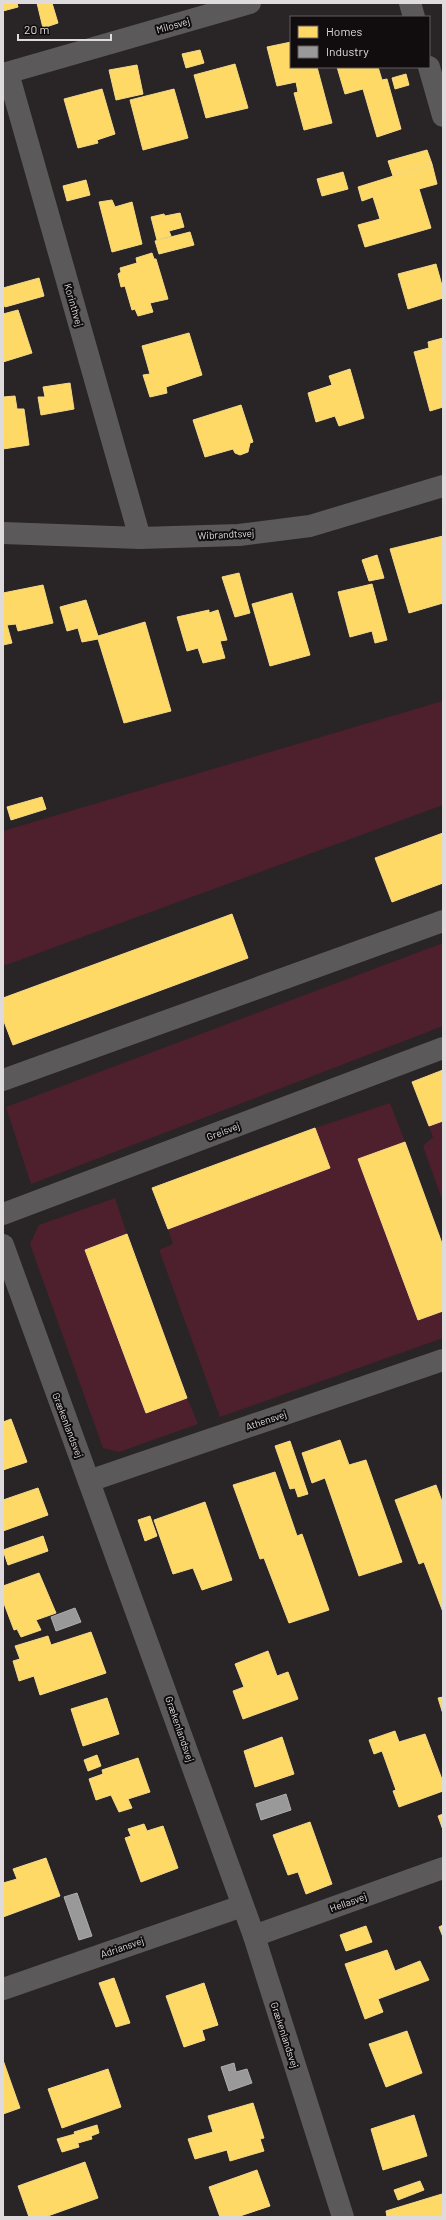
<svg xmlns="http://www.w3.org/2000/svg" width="446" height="2220" font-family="Barlow,sans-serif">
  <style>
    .green { fill: #4e1f2c }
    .homes { fill: #ffd966; stroke: #f5d989 }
    .industry { fill: #999; stroke: #aeacad }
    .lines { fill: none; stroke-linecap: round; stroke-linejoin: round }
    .minor { stroke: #5b5959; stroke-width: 22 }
    .labels { text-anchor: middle; stroke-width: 4; stroke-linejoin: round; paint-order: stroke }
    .street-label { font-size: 10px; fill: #dfdadb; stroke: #110d0e }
  </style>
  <rect width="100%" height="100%" fill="#292526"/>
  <g class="green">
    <polygon points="443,701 443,805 3,966 3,831"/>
    <polygon points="443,943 443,1026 31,1184 6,1107"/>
    <polygon points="390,1103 405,1142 358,1159 418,1320 443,1311 443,1338 220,1417 159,1250 173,1244 168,1229 330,1168 315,1128"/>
    <polygon points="443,1121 443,1202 423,1146 433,1137 429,1126"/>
    <polygon points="115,1198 127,1234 85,1250 146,1412 187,1398 198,1424 119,1452 103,1448 30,1244 39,1225"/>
  </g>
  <g class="homes">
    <polygon points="3,3 17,3 18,7 3,11"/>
    <polygon points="37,3 52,3 58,23 43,28"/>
    <polygon points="291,42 291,67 317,67 332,123 304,130 294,93 298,92 296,82 277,86 267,47"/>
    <polygon points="200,50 204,63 186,68 182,54"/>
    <polygon points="235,64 248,108 206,118 194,75"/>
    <polygon points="137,65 143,94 116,100 109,70"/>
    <polygon points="337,67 378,67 382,80 387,79 401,129 377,137 363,89 345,94"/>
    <polygon points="406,74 409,85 395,89 392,78"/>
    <polygon points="102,89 115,134 97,140 98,143 78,148 64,99"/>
    <polygon points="174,89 188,138 143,150 130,100"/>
    <polygon points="427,150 432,164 393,176 388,161"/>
    <polygon points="432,164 437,184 419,189 431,228 365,247 358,225 380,219 373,197 362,201 358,187"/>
    <polygon points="343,172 348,189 322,196 317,179"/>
    <polygon points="86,180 90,195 67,201 63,186"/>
    <polygon points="112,200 115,207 132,202 142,244 112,252 99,202"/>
    <polygon points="180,213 184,227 169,231 171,236 157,240 151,217 164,214 165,216"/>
    <polygon points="190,232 194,245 159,254 155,241"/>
    <polygon points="152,253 154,259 156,259 168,299 150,303 153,312 138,316 135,309 132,310 125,286 121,287 118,274 121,272 120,268 137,263 136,258"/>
    <polygon points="436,264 443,289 443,298 408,309 398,274"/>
    <polygon points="39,278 44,296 5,307 3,303 3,288"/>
    <polygon points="18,310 32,353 3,362 3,314"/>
    <polygon points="189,333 202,375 166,387 167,393 150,397 143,375 150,374 142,346"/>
    <polygon points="443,338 443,407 430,411 414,352 429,348 428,342"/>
    <polygon points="350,369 364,418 339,426 335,416 316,422 308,393 332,385 329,376"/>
    <polygon points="70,383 74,409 41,415 38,397 45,397 43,387"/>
    <polygon points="15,396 17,409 24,409 29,445 3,449 3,397"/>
    <polygon points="241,405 253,442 250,443 248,452 240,455 235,453 233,449 205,457 193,420"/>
    <polygon points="443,536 443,603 409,613 390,549"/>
    <polygon points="377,555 384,578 369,581 362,560"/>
    <polygon points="239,573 250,613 235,617 222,577"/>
    <polygon points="372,584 387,640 375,643 372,631 350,637 338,592"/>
    <polygon points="43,585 53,623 18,631 16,624 7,625 12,643 3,645 3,593"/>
    <polygon points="292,593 310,655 270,666 252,604"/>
    <polygon points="86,600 98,636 145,622 171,711 124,723 98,639 82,642 71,604"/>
    <polygon points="71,604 78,628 67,631 60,607"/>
    <polygon points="209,610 209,613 218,610 227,640 220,641 225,658 203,663 198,648 187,651 177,617"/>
    <polygon points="42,797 46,809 11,820 7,807"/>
    <polygon points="443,833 443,883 392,902 375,858"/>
    <polygon points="232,914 248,958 13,1045 3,1019 3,998"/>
    <polygon points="443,1070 443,1121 429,1126 412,1082"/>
    <polygon points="315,1128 330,1168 168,1229 152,1188"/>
    <polygon points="405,1142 443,1246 443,1311 418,1320 358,1159"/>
    <polygon points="127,1234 187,1398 146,1413 85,1250"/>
    <polygon points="11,1419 27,1462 3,1470 3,1422"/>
    <polygon points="340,1440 349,1465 366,1460 402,1562 359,1576 325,1478 312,1483 302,1453"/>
    <polygon points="290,1441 308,1494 298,1497 295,1488 290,1489 275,1446"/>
    <polygon points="275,1472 297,1536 302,1534 329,1610 289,1623 264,1558 260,1559 233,1485"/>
    <polygon points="436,1485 443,1504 443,1612 424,1562 419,1564 395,1500"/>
    <polygon points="38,1488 48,1515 3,1531 3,1500"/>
    <polygon points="205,1502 232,1580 202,1590 193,1568 173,1574 154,1520"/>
    <polygon points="150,1516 157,1536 145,1541 138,1520"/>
    <polygon points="43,1536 48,1551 8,1565 3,1550"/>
    <polygon points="39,1573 56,1613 36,1620 41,1630 21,1637 17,1629 14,1630 3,1601 3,1586"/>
    <polygon points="91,1632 106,1673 40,1695 34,1676 19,1681 13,1661 20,1659 15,1646 48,1636 51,1645"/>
    <polygon points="268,1651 277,1676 288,1672 298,1699 243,1719 233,1691 244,1687 235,1664"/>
    <polygon points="443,1697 443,1714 438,1698"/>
    <polygon points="107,1698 119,1734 83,1746 71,1709"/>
    <polygon points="395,1731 399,1742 425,1734 443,1782 443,1791 399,1807 393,1791 396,1790 382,1751 374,1754 369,1740"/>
    <polygon points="282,1737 294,1774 255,1787 244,1751"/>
    <polygon points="97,1755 101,1766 88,1771 84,1760"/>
    <polygon points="138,1758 150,1792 128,1799 132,1808 119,1812 111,1795 96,1800 89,1779 103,1774 102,1770"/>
    <polygon points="443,1814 443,1830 438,1816"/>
    <polygon points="310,1822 332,1884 306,1894 298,1872 288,1875 273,1835"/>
    <polygon points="144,1824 147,1831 163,1826 178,1868 141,1882 125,1838 131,1836 128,1829"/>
    <polygon points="46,1858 60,1896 3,1917 3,1883 17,1879 13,1869"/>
    <polygon points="443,1925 443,1937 439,1927"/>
    <polygon points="366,1926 372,1942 346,1951 340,1935"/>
    <polygon points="387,1950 395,1971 420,1961 429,1980 378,1999 383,2012 365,2019 345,1964"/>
    <polygon points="114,1978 130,2023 116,2027 99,1983"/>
    <polygon points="204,1983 218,2025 202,2030 205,2040 184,2047 166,1996"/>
    <polygon points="407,2031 422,2073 386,2087 369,2044"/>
    <polygon points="3,2060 20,2108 3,2114"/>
    <polygon points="108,2069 121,2107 62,2128 48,2089"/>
    <polygon points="253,2103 264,2138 260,2139 264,2151 230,2161 227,2150 195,2159 188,2139 213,2132 208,2116"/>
    <polygon points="414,2115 427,2156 383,2170 371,2129"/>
    <polygon points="97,2125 99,2133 91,2136 92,2139 78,2143 74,2132"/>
    <polygon points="75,2134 79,2147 62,2152 57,2139"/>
    <polygon points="85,2162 98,2198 45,2217 29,2217 18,2186"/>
    <polygon points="257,2170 270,2206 237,2217 220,2217 209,2187"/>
    <polygon points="420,2181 424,2190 398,2200 394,2190"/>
    <polygon points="442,2194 443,2217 387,2217 386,2211"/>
  </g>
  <g class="industry">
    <polygon points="75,1608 81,1622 56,1631 51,1617"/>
    <polygon points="286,1794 291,1810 261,1820 256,1804"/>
    <polygon points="77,1893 92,1936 79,1940 64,1897"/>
    <polygon points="234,2063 236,2072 247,2069 252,2083 229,2091 221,2067"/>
  </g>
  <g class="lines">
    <g class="minor">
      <polyline points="410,3 414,17"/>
      <polyline points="429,67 443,116"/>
      <polyline points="8,73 140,538"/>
      <polyline points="3,74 250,3"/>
      <polyline points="3,533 140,538 239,535 310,526 443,486"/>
      <polyline points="3,1080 443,921"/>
      <polyline points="3,1214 443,1048"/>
      <polyline points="3,1245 254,1936 343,2217"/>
      <polyline points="89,1481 443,1360"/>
      <polyline points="254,1936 443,1868"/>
      <polyline points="3,1989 242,1906"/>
    </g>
  </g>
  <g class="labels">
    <g class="street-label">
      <text transform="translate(173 25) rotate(-16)" y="4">Milosvej</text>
      <text transform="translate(74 305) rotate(74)" y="4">Korinthvej</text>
      <text transform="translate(226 534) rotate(-3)" y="4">Wibrandtsvej</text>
      <text transform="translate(223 1131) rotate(-21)" y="4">Greisvej</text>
      <text transform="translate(266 1420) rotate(-19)" y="4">Athensvej</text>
      <text transform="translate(68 1425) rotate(69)" y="4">Grækenlandsvej</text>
      <text transform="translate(180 1729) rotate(71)" y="4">Grækenlandsvej</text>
      <text transform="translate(348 1902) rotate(-20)" y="4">Hellasvej</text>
      <text transform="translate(122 1947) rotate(-19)" y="4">Adriansvej</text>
      <text transform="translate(285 2035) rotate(72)" y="4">Grækenlandsvej</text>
    </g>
  </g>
  <rect width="446" height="2220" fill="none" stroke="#dfdadb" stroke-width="8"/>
  <rect x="290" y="16" width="140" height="52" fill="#110d0e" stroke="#635f60"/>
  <rect x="298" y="26" width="20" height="12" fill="#ffd966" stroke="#635f60"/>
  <text x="326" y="36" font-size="12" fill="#dfdadb">Homes</text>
  <rect x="298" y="46" width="20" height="12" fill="#999999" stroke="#635f60"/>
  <text x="326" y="56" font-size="12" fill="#dfdadb">Industry</text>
  <path d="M18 34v6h93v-6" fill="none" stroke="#dfdadb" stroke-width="2"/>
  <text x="24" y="34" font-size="12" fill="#dfdadb" stroke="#110d0e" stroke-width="3" paint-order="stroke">20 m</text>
</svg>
